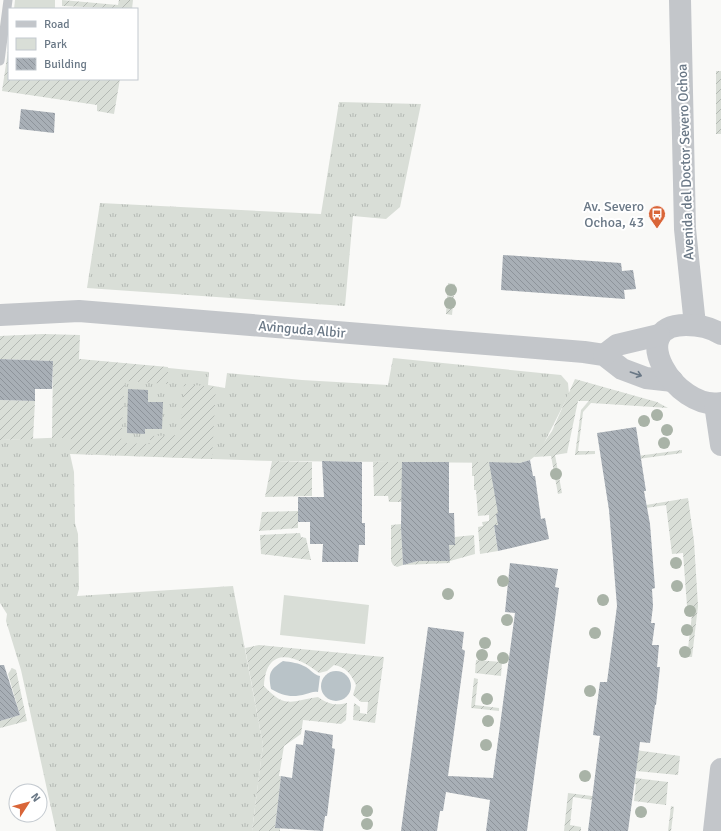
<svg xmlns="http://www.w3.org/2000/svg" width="721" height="831" font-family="Signika,sans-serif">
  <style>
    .grass { fill: url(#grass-tufts) }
    .park { fill: #d9ded7 }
    .garden { fill: url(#garden-furrows) }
    .water { fill: #b9c3c8 }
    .building { fill: url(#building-back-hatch) }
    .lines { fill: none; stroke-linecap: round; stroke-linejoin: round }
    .service { stroke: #c3c6ca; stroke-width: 9 }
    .tertiary { stroke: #c3c6ca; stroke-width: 22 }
    .tree { fill: #a9b3a7 }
    .oneway { stroke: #6a7886 }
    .labels { text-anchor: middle; stroke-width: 4; stroke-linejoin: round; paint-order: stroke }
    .street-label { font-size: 14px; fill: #6a7886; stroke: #fff }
    .poi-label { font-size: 14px; fill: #6a7886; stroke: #fff; text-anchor: end }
  </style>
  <defs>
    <pattern id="grass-tufts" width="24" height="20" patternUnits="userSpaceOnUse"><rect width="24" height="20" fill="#d9ded7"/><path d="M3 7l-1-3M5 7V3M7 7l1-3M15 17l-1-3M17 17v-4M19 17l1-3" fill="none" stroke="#b4b9b4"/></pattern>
    <pattern id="garden-furrows" width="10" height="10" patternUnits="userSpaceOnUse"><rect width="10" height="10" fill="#d9ded7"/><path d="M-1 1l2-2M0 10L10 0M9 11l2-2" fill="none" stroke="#b4b9b4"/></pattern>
    <pattern id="building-back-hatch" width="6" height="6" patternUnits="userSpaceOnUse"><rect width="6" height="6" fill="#a8afb6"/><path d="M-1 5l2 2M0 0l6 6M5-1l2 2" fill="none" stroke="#8d939a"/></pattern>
  </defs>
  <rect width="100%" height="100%" fill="#f9f9f7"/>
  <g class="grass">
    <polygon points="339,102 421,104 400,207 386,219 353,216 345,306 87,288 100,203 321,214"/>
    <polygon points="393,358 561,375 568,383 569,394 539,453 530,460 520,463 272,461 70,454 74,472 75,523 78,534 79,589 77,596 233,586 263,745 252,831 56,831 21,670 6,621 7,614 0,603 0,440 71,437 78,359 209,372 208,385 225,388 227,373 302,380 388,385"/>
  </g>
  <g class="park">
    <polygon points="15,0 55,0 55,9 14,9"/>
    <polygon points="284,595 369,605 365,644 280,635"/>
  </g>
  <g class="garden">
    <polygon points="62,0 118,5 119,0 133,0 132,9 62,6"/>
    <polygon points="9,44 9,79 120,79 114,114 97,111 97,105 2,91"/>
    <rect x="716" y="71" width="5" height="63"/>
    <polygon points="448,283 455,284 452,315 446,314"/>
    <polygon points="43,334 80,335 79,359 168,367 168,384 125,381 121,443 150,444 150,436 180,435 184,384 216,387 212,459 70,453 71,438 52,438 53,361 0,359 0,336"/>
    <polygon points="575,379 657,402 668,408 591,403 583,412 578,451 595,451 595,454 575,455 581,410 589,401 578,401 567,453 555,455 562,493 558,494 551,456 534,457 552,431"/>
    <polygon points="0,400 35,401 33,439 0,440"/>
    <polygon points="682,450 682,453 638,459 637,456"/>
    <polygon points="272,461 312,462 312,496 265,497"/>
    <polygon points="373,462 402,462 402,502 389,502 388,496 374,496"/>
    <polygon points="472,462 492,462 498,513 496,514 498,525 494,526 498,551 480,554 478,527 483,526 482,522 489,521 489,515 478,516 476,490 474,490 474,476 472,476"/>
    <polygon points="688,498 694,541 698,606 692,657 687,657 693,606 687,606 683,553 672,554 666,505 646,508 646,505"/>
    <polygon points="298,511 298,528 259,531 262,512"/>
    <polygon points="401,524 403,565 418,561 449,561 449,545 455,545 455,537 474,535 475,554 450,561 450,563 403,565 397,567 393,565 391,561 391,525"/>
    <polygon points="300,533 301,537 306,538 311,560 261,554 260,535"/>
    <path d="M259,645l125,12 -9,66 -22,-3 1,-17 6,4v6l7,1 1,-12h-7l-8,-7 3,-10c-5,-11 -10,-18 -22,-20l-7,6 -8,2c-23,-18 -53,-28 -55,13 21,23 27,15 54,11 10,7 17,9 29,6l-1,17 -5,4 -38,-4 -2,14 -17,12 -5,30h2l-6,52h5v3h-28l11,-86 -18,-97z"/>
    <polygon points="476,660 502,662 501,676 475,673"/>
    <polygon points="12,668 16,670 27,721 0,728 0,721 20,715 8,674"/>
    <polygon points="474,678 478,679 475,705 499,708 499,711 471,708"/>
    <polygon points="635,750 680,756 678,775 636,771"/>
    <polygon points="635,778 668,782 666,805 634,801 636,784 634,784"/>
    <polygon points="568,793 600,797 599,801 573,797 570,825 581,827 581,831 564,831"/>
    <polygon points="671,806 674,807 671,831 668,831"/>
  </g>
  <g class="water">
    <path d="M283,661c8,1 16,2 23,6 5,3 8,8 14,9l-2,16c-5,-1 -7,1 -12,2 -14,4 -23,2 -35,-5 -3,-17 -1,-19 12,-28z"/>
    <circle cx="336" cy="686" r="15"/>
  </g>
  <g class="building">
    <polygon points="21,109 55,113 54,133 19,129"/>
    <polygon points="503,255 621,263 622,271 633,270 636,289 624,290 625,299 501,290"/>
    <polygon points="0,359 53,361 52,389 35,389 35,401 0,400"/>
    <polygon points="128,389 148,390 148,402 163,402 162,429 145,429 145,434 127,433"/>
    <polygon points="636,427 646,491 644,491 650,524 655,588 652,589 653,606 651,623 655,623 652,645 659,645 657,667 660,667 656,705 655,705 650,743 640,742 628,831 588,831 600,736 593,735 600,682 607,682 617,606 609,510 597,433"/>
    <polygon points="530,460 533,476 535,476 541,519 545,518 549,539 498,551 494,525 498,525 496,514 498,513 489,462 520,463"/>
    <polygon points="322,461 362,462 362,523 365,523 365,545 359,545 358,562 322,562 323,544 310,544 310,522 298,522 298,497 324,497"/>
    <polygon points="402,462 449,462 449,513 454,513 455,545 449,545 450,561 418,561 403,565 401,527"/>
    <polygon points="510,563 558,569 555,587 559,588 527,831 486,831 490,800 446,792 443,811 440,811 437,831 401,831 428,627 464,632 462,649 465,651 448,776 493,778 515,613 505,612"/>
    <polygon points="0,665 4,665 20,715 0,721"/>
    <polygon points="305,730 333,735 332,748 335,749 327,816 325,816 323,831 275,828 281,776 292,778 296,744 303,745"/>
  </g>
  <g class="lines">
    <polyline class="service" points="0,61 8,0"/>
    <g class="tertiary">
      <polyline points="680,0 685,229 695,325"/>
      <polyline points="0,315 79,311 584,352 604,355 622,369 646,378 673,381"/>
      <path d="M721,334c-11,-7 -22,-9 -35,-9 -62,0 -11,86 35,78"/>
      <polyline points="604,355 617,345 659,335"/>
      <polyline points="715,404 721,445"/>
      <polyline points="714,831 721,769"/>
    </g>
  </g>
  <g class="tree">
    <circle cx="451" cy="290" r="6"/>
    <circle cx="450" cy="303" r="6"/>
    <circle cx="657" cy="415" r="6"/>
    <circle cx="644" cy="421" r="6"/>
    <circle cx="667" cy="430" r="6"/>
    <circle cx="664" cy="443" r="6"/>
    <circle cx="556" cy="474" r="6"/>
    <circle cx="676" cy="563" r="6"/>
    <circle cx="503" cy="581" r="6"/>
    <circle cx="677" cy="586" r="6"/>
    <circle cx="448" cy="594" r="6"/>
    <circle cx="603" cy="600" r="6"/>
    <circle cx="690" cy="611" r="6"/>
    <circle cx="507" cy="620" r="6"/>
    <circle cx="687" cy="630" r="6"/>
    <circle cx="595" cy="633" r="6"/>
    <circle cx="485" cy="643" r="6"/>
    <circle cx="685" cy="652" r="6"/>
    <circle cx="482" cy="655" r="6"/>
    <circle cx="503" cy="658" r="6"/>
    <circle cx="590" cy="691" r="6"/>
    <circle cx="487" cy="699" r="6"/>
    <circle cx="488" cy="721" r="6"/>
    <circle cx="486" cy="745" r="6"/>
    <circle cx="585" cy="776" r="6"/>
    <circle cx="367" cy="811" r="6"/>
    <circle cx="641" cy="812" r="6"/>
    <circle cx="367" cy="824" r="6"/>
  </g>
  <defs><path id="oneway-shaft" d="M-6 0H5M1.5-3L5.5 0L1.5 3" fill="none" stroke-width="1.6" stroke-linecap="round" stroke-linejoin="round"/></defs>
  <use class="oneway" href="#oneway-shaft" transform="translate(636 374) rotate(19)"/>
  <defs>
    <g id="bus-pin" transform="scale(0.9)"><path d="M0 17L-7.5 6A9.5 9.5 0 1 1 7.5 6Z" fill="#d96538" stroke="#fff"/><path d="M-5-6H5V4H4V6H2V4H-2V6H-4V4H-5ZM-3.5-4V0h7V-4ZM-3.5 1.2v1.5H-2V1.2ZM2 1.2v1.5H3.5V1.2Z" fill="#fff"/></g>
  </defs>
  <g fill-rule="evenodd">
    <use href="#bus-pin" x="657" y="214"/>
  </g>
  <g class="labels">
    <g class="street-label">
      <text transform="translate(685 162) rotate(-92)" y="5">Avenida del Doctor Severo Ochoa</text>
      <text transform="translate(302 329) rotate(5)" y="5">Avinguda Albir</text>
    </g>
    <g class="poi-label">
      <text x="644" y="211">Av. Severo<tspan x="644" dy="16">Ochoa, 43</tspan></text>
    </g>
  </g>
  <rect x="8" y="8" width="130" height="72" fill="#ffffff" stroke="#c3c9cf"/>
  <rect x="16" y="21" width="20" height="6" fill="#c3c6ca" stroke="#c3c9cf"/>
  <text x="44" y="28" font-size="12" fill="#6a7886">Road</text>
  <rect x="16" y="38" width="20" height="12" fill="#d9ded7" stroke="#c3c9cf"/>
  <text x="44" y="48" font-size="12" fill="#6a7886">Park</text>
  <rect x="16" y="58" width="20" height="12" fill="url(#building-back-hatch)" stroke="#c3c9cf"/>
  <text x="44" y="68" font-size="12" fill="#6a7886">Building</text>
  <g transform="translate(28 803) rotate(54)"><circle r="19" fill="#ffffff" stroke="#c3c9cf"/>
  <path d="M0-3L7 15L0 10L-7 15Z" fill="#d96538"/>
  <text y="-6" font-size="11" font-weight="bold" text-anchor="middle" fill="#6a7886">N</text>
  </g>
</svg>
